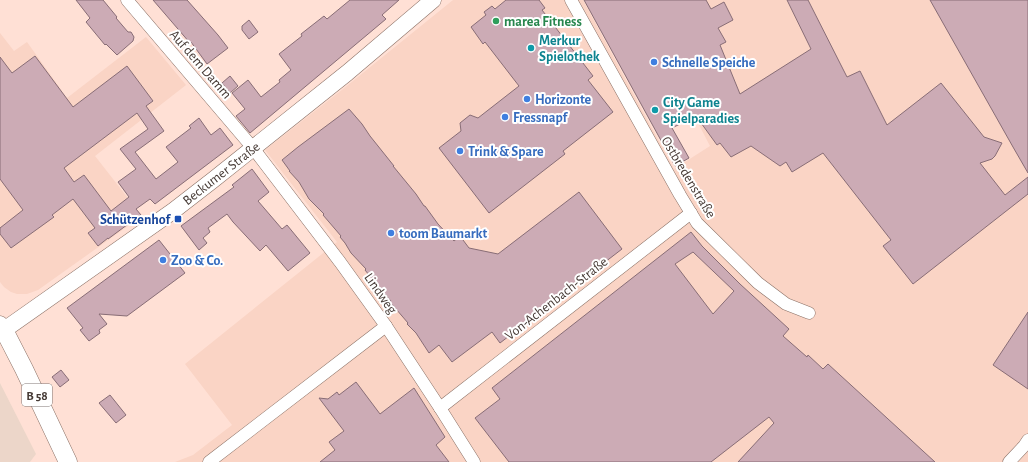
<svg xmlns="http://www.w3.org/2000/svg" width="1028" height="462" font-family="'Alegreya Sans',sans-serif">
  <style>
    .commercial { fill: #ecd6c9 }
    .built { fill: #fad4c5 }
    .building { fill: #ccabb5; stroke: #886d76; fill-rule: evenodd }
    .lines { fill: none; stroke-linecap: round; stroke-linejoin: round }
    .street-casing { stroke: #8b7166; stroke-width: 13 }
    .secondary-casing { stroke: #8b7166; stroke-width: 17 }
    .primary-casing { stroke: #8b7166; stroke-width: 19 }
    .street { stroke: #fff; stroke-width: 12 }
    .secondary { stroke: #fff; stroke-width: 16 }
    .primary { stroke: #fff; stroke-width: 18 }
    .leisure-dot { fill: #2e9e5b; stroke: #fff; stroke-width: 1.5 }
    .culture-dot { fill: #0f9aa8; stroke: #fff; stroke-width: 1.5 }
    .shop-dot { fill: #3f7fe0; stroke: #fff; stroke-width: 1.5 }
    .transit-dot { fill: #1a4fb4; stroke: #fff; stroke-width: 1.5 }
    .labels { text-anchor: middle; stroke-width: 4; stroke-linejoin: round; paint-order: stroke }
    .shield { fill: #fff; stroke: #7e7572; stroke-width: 1 }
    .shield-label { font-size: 13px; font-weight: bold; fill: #463a35 }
    .leisure-label { font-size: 14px; font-weight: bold; fill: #27864d; stroke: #fff; text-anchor: start }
    .culture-label { font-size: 14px; font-weight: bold; fill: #0d838f; stroke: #fff; text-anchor: start }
    .shop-label { font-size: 14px; font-weight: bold; fill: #366cbe; stroke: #fff; text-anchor: start }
    .street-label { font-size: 14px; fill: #463a35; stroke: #fff }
    .transit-label { font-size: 14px; font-weight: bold; fill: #164399; stroke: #fff; text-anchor: end }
  </style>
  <rect width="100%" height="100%" fill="#ffe0d5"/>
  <polygon class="commercial" points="0,383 36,454 30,462 0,462"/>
  <g class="built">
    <polygon points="453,0 583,0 674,169 710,146 634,0 1028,0 1028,462 175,462 193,455 232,425 185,364 337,242 265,150 343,89"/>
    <polygon points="0,33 14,51 27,42 67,98 146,37 186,85 95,156 142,216 38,290 27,294 17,294 11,292 4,287 0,282"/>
  </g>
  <g class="building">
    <polygon points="76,0 103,0 117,17 116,18 128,32 131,32 134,37 133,41 117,55 106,44 105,45 86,22 90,18"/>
    <polygon points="153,0 187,0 218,35 228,48 207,64 191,42 190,43"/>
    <polygon points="350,0 399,0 382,15 386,19 250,133 236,116 245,109 232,93 248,80 261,97 280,82 279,80 291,70 279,54 302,36 301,34 324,16 327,19"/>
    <polygon points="506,0 539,0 545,8 542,10 593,76 588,80 613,112 563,151 565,154 489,213 439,148 461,131 460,123 470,115 478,118 519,86 485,42 483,44 471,27 486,15 484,12 492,6 495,9"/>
    <polygon points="584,0 706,0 711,9 724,2 733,20 718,28 726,42 720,45 740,94 811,49 787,0 808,0 847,77 860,71 887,125 941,83 984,137 1002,143 995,156 992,159 980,163 1005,195 1028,177 1028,194 913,284 883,246 891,240 823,153 792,172 786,162 780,166 751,146 731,157 720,143 717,145 696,116 672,128 689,158 675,166"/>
    <polygon points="930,0 1028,0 1028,173 1013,147"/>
    <polygon points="249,20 258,32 249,39 242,30 242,26"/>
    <path d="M35,56l38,51 54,-41 26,35 -7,5 18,25 -29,21 21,27 22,-17 -12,-15 25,-19 -2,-2 10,-8 12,17 9,-7 13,17 -78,59 -5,-5 -14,10 5,6 -2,1 -31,23v-1l-10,8 -10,-13 7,-5 -22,-29 -21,16 2,2 -43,31 -11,-14v-6l23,-18 -23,-31v-122l12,16zM137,113l11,16 -28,20 16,20 -18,13 11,15 -18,14 -27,-36 -10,7 -10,-14z"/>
    <polygon points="230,76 238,86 230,93 222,83"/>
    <polygon points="349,109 362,124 370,136 394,166 393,166 416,194 424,206 425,206 438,224 454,241 460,236 469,248 498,254 579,192 622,249 500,343 492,332 452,362 439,345 429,353 416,333 407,324 408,323 390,302 391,301 378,287 369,275 365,270 366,269 351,253 345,243 340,237 341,236 323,215 324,214 309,199 299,182 289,171 290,171 282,160 298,147"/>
    <polygon points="252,169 269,192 258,201 282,229 287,225 310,253 288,271 266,245 260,251 233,222 227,214 208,228 210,232 203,238 207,243 199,250 181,226 234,187 232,185"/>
    <path d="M691,232l11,14 38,38 49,45 -6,7 24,21 1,-2 15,14 5,-5 107,98h-197l36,-39 -5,-6 -58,45h-202l-34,-44 25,-19 -8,-11zM693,252l41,39 -21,23 -38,-50z"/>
    <polygon points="159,240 185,273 127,316 99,314 107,324 99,330 100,333 89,341 80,330 83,328 67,308"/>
    <polygon points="1028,312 1028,389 993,365"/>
    <polygon points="61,370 69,380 60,387 52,377"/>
    <polygon points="356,382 380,414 414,388 445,437 436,445 449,462 320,462 335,450 329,442 344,431 319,398 328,399 337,392 339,395"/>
    <polygon points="110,395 126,415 116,423 99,403"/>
  </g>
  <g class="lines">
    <g class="street-casing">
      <g id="street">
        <polyline points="127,0 253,148 340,262 386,326 440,408 474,462"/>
        <polyline points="571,0 680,195 697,223 758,283 786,304 809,313"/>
        <polyline points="440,408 691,213"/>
        <polyline points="209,462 386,326"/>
        <polyline points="1009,462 1024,446 1028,440"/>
      </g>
    </g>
    <g class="secondary-casing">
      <polyline id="secondary" points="0,324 4,330 173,211 213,180 347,73 433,0"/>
    </g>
    <g class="primary-casing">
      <polyline id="primary" points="0,332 4,330 24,369 68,462"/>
    </g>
    <use href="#street" class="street"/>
    <use href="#secondary" class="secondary"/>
    <use href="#primary" class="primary"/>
  </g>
  <circle class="leisure-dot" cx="496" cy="21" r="4"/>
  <g class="culture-dot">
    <circle cx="531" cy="48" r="4"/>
    <circle cx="655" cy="110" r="4"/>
  </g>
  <g class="shop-dot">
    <circle cx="654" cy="62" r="4"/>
    <circle cx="527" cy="99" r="4"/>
    <circle cx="505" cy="117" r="4"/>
    <circle cx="460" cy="151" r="4"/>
    <circle cx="391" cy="233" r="4"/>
    <circle cx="163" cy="260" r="4"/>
  </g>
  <rect class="transit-dot" x="174" y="215" width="8" height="8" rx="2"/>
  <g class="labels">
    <rect class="shield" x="22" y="384" width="30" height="22" rx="3"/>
    <g class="shield-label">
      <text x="37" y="400">B 58</text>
    </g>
    <g class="leisure-label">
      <text x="504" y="26">marea Fitness</text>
    </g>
    <g class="culture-label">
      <text x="539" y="45">Merkur<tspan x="539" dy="16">Spielothek</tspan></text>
      <text x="663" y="107">City Game<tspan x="663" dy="16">Spielparadies</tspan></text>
    </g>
    <g class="shop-label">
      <text x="662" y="67">Schnelle Speiche</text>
      <text x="535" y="104">Horizonte</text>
      <text x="513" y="122">Fressnapf</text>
      <text x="468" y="156">Trink &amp; Spare</text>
      <text x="399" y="238">toom Baumarkt</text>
      <text x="171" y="265">Zoo &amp; Co.</text>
    </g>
    <g class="street-label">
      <text transform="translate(201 64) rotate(49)" y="5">Auf dem Damm</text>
      <text transform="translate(221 173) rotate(-38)" y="5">Beckumer Straße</text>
      <text transform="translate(689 177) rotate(59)" y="5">Ostbredenstraße</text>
      <text transform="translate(381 293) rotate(55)" y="5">Lindweg</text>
      <text transform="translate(556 298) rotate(-38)" y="5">Von-Achenbach-Straße</text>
    </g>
    <g class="transit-label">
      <text x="170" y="224">Schützenhof</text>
    </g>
  </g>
</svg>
